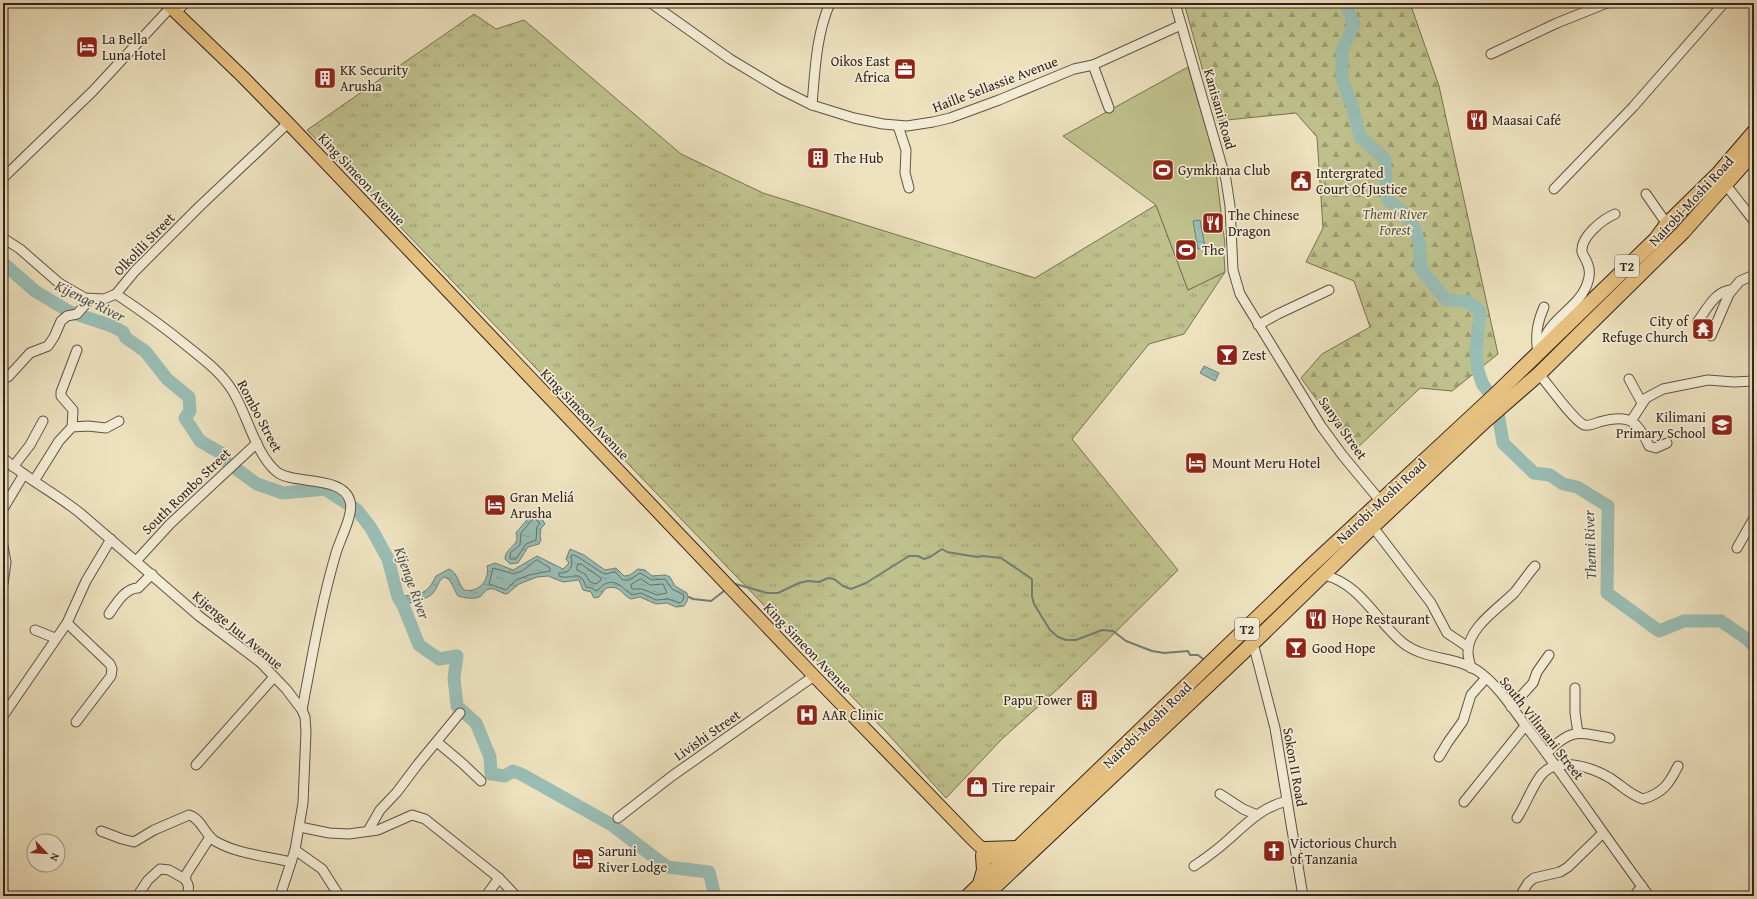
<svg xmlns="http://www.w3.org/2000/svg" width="1757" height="899" font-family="'Gentium Book Plus',serif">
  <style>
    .grass { fill: url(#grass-tufts); stroke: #787254 }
    .forest { fill: url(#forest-firs); stroke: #787254 }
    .garden { fill: #bfc18c; stroke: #787254 }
    .water { fill: url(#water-ripples); stroke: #707f78 }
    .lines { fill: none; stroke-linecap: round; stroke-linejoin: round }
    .shore { stroke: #667068; stroke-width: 1 }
    .stream { stroke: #707f78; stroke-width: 2 }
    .river { stroke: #99bdb4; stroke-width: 13 }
    .minor-casing { stroke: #615245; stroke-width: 11 }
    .major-casing { stroke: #32221d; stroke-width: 14 }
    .highway-casing { stroke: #32221d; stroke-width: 16 }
    .minor { stroke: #f3ecd5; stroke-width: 9 }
    .major { stroke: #e6c07f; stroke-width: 12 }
    .highway { stroke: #e6c07f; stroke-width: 14 }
    .labels { text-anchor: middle; stroke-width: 3.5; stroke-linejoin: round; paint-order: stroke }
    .shield { fill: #f3ecd5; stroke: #6c5f54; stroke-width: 1 }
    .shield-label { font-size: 13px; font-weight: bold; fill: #32221d }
    .poi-label { font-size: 14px; fill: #32221d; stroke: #f3ecd5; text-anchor: start }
    .street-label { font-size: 14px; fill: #32221d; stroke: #f3ecd5 }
    .park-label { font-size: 14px; font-style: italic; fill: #5c523e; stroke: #f3ecd5 }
    .water-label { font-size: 15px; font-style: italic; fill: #51504a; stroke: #f3ecd5 }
  </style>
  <defs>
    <pattern id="grass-tufts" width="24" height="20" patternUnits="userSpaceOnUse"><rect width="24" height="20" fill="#bfc18c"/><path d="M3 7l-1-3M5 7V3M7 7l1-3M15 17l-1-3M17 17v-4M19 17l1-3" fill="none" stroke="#9c9c72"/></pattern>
    <pattern id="forest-firs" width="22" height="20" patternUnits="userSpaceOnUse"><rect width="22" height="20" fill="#bfc18c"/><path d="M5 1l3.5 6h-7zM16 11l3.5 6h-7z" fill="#9c9c72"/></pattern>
    <pattern id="water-ripples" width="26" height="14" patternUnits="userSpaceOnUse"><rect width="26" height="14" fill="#99bdb4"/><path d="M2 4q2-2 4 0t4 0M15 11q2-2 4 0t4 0" fill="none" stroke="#84a29a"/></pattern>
  </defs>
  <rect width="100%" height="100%" fill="#ede1be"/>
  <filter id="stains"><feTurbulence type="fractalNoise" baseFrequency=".005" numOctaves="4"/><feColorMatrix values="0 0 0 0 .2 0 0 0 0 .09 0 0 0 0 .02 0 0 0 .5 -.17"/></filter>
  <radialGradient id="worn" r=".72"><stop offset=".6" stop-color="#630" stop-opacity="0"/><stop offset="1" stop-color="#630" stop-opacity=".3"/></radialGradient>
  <polygon class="grass" points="474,14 496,29 524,20 681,154 763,193 1035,278 1156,205 1188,290 1225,272 1184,334 1149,344 1072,439 1178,570 1061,686 1002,739 946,798 886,732 307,130"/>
  <polygon class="forest" points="1184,3 1410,3 1439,86 1498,354 1452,391 1420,388 1354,451 1301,378 1322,354 1370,327 1354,281 1306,262 1323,228 1317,137 1296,113 1217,121"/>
  <polygon class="garden" points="1188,67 1214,155 1225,244 1224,254 1225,272 1188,290 1156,205 1063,136"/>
  <g class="water">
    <polygon points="1200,220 1205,247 1198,249 1193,221"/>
    <polygon points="1204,366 1219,373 1215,381 1200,373"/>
    <path d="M531,515l11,4 3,5 -4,4 -1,8 1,4 -2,4 -11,3 -10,16 -8,1 -5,-5c0,-12 16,-13 11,-26z"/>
    <path d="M570,549l14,6 21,15 11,-2 8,8 6,-1 8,-6 7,1 7,6 13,-1 5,2 5,9 12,7c2,5 0,9 -3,13l-8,1 -9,-4 -11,1 -16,-7 -9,2c-11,-5 -9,-14 -25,-11l-7,9 -5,1 -3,-6 -8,-2 -4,-10 -16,2 -15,-6 -11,1 -18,7 -12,10c-6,0 -12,-7 -18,-5 -4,1 -6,5 -8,7 -7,4 -16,2 -23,0 -5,-7 -6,-17 -14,-19 -6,4 -6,10 -11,16 -6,7 -21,9 -30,12l-5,-8c22,-4 28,0 38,-21l13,-7c9,4 9,14 15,21 15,3 26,-10 23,-24l8,-3 18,7 24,-14 26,13 6,-6 -3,-4z"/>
  </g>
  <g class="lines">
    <g class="shore">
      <polygon points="535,519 540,523 537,527 536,540 526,544 516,559 510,559 510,553 520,545 521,533 532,520"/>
      <path d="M574,555c7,3 27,18 31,19 3,0 6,-2 10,-2l8,8h6l11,-7 12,7 13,-1 7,10 12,6 -1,5 -3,3 -12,-4 -12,1 -15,-7 -9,2c-9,-6 -16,-18 -29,-10 -2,2 -4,5 -7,6l-4,-3 -6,-1c-6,-20 -14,-6 -27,-11v-3c11,1 15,-7 12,-17z"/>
      <polygon points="537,560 550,568 550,571 529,575 516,580 506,590 489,584 493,568 514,574 522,571"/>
      <polygon points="578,564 581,564 601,578 601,580 596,584 590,582 585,574 577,570"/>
      <polygon points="641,579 650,585 663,584 667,593 657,595 642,589 632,589 631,585"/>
    </g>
    <g class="stream">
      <polyline points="732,583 767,593 778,593 799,583 808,581 819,582 828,578 834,579 843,586 851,589 866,583 909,556 918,556 924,559 930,557 942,549 947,552 977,557 983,556 1001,558 1032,579 1032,596 1034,604 1050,630 1058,637 1066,640 1076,640 1102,630 1113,631 1126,641 1152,651 1164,653 1188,651 1190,655 1198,655 1203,659"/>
      <polyline points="689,597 693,599 711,601 724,591"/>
    </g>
    <g class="river">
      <polyline points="1345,3 1354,24 1342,51 1342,79 1353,108 1360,137 1385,159 1387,199 1405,214 1415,229 1419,243 1421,269 1446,300 1467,301 1480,311 1476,352 1478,371 1483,385 1496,401 1503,443 1534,473 1550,475 1563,484 1577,487 1608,506 1607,593 1659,631 1684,621 1721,621 1747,639 1754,646"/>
      <polyline points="3,263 35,291 70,312 112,326 123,332 126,338 145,351 167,379 189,397 190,411 185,418 200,441 221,453 224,460 257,484 283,493 325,489 357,510 371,528 388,559 398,597 403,605 419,645 439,659 457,656 454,678 457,706 476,723 490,757 491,774 505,776 513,771 521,774 612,825 667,867 709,872 715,896"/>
    </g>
    <g class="minor-casing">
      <g id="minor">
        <polyline points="651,3 730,59 780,89 812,105 854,118 883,124 907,126 933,122 950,118 999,100 1074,69 1093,65 1181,25"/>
        <polyline points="1175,3 1226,180 1230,206 1233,270 1240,294 1321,426 1343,456 1383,504"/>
        <polyline points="175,13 185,3"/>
        <polyline points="1491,54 1557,23 1607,3"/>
        <polyline points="1093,65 1109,108"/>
        <path d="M812,105c3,-34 4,-70 18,-102"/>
        <polyline points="898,126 906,150 905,173 909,188"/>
        <polyline points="3,178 93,91 170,8"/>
        <polyline points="1726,185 1754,221"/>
        <polyline points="1554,189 1633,107 1724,3"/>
        <polyline points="1646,194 1667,224"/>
        <polyline points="3,238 20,249 59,283 71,290 85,298 104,299 116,294 135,271 200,206 288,123"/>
        <path d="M116,294c24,16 48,33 71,52 16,13 34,26 45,44 15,23 23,64 45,82 16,13 66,3 73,29 4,13 -10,38 -14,52 -15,51 -24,104 -34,157"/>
        <path d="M1698,321c9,-12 18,-31 34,-31"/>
        <polyline points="1258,325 1278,314 1329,290"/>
        <polyline points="1711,336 1729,294 1740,281 1754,275"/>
        <path d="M1541,348c7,-30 35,-38 45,-61 4,-10 5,-17 0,-27 -1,-2 -3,-5 -4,-8 -2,-15 21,-33 33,-38"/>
        <path d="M1538,353c-3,-17 -1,-30 6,-46"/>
        <path d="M1539,374c9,10 34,46 45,51 4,1 10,-1 15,-3 29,-8 38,-3 50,24l7,2 11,-5"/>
        <polyline points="8,377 30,353 48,346 54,337 61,321 67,316 77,314 90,299"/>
        <polyline points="1629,379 1642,403"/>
        <polyline points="1631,421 1646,398 1663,389 1708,380 1734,382 1754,381"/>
        <polyline points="72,427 73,410 61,396 61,392 77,350"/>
        <path d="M3,458c24,21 52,35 77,55l119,103 62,47 25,26 16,21 3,7 1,15 -3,71 -8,47 -15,46"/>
        <polyline points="13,467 30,445 43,421"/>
        <polyline points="34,481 59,441 72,427 88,426 106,428 119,421"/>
        <polyline points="3,509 24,474"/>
        <polyline points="1373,527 1431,603 1447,633 1468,647"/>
        <polyline points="3,546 6,562 3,584"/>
        <polyline points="1737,548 1754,518"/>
        <polyline points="137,560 170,524 257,443"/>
        <path d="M1324,575c37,9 52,46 79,68 23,18 57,13 79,31 20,16 34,40 50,60 40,53 77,108 117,162"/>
        <path d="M109,614c7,-10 16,-26 29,-26l14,-14"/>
        <polyline points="67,623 110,664 112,669 111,676 76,722"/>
        <polyline points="35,630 55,638"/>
        <polyline points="1253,643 1275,728 1303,896"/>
        <path d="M1471,668c-1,-5 -3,-11 -3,-15 -1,-25 31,-45 46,-60 7,-8 13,-18 21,-27"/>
        <polyline points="1575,688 1575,713 1578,733"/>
        <polyline points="1511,707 1533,683 1537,672 1549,655"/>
        <polyline points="3,716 67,623 86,581 111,539"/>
        <polyline points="437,742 462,763 481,781"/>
        <path d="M1547,753c24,-25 30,-21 63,-15"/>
        <polyline points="1439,757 1448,742 1463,721 1471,695 1486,678"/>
        <polyline points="196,765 274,677"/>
        <polyline points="1220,794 1243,809 1257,815"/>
        <polyline points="1464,802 1525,726"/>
        <polyline points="618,818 672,776 814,676"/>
        <path d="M1517,818c9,-13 16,-35 26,-45 17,-17 50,-5 67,5 11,7 20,17 33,21 20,-6 26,-15 35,-33"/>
        <polyline points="300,827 329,833 349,834 378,830 412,815 425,819 499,878 516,896"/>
        <path d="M101,831l21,8 12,3 20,-12 35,-15c12,3 16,20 26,26 22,13 51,15 76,21"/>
        <polyline points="368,831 380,810 397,792 418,764 460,713"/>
        <polyline points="295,850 322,869 338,894"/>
        <path d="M1194,866c12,-8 24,-17 34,-26 19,-17 34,-33 59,-39"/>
        <polyline points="138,895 148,880 160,869 169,870 185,879"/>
        <path d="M186,896c4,-7 3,-11 -1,-17l2,-6 23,-36"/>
        <polyline points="486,896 499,878"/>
        <polyline points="1520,896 1528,883 1534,878 1560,872 1568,867 1603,833"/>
        <polyline points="1634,896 1642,886"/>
      </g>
    </g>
    <g class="major-casing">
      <path id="major" d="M166,3l77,74 45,46 526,553 160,165c10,10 23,18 33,29"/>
    </g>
    <g class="highway-casing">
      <g id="highway">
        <polyline points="985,849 1018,848"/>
        <polyline points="980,884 984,870 983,855"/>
        <polyline points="968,896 1312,565 1495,395 1656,239 1667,224 1718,174 1754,132"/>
        <polyline points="985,896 1253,643 1369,530 1485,421 1539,374 1683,232 1754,152"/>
      </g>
    </g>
    <use href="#minor" class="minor"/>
    <use href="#major" class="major"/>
    <use href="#highway" class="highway"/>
  </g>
  <defs>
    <g id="hotel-square" transform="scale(1.15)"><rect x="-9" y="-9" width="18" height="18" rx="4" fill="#8f2418" stroke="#f3ecd5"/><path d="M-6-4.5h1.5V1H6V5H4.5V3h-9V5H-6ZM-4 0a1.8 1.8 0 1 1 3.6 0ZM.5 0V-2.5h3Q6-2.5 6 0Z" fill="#fff"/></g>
    <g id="office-square" transform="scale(1.15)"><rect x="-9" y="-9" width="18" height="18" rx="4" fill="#8f2418" stroke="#f3ecd5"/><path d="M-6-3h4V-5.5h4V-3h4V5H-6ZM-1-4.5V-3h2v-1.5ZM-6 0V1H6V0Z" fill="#fff"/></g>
    <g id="building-square" transform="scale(1.15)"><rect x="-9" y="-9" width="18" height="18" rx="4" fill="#8f2418" stroke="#f3ecd5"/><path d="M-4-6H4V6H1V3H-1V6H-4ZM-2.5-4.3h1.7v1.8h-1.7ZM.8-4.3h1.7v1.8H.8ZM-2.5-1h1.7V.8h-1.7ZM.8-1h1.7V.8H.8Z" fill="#fff"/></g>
    <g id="restaurant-square" transform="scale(1.15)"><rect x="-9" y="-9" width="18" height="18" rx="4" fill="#8f2418" stroke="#f3ecd5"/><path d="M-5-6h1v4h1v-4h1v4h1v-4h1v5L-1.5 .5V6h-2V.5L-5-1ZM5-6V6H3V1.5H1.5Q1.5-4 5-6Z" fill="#fff"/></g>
    <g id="stadium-square" transform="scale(1.15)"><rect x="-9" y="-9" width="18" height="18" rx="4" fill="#8f2418" stroke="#f3ecd5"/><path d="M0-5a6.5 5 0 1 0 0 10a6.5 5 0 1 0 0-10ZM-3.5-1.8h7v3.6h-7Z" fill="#fff"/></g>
    <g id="civic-square" transform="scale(1.15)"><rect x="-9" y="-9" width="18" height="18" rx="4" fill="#8f2418" stroke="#f3ecd5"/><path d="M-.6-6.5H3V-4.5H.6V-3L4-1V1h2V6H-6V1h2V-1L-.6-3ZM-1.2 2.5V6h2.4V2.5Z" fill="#fff"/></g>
    <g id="temple-square" transform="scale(1.15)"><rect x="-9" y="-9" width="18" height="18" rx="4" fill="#8f2418" stroke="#f3ecd5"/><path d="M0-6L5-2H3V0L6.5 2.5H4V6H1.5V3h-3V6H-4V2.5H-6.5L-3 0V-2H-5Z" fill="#fff"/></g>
    <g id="bar-square" transform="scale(1.15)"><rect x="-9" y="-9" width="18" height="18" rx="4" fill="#8f2418" stroke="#f3ecd5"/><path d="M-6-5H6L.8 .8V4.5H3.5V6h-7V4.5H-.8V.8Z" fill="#fff"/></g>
    <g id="school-square" transform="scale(1.15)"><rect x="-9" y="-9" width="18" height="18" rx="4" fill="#8f2418" stroke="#f3ecd5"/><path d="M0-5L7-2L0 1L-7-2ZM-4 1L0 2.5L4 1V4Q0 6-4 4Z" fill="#fff"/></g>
    <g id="hospital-square" transform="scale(1.15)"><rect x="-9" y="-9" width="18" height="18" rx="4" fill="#8f2418" stroke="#f3ecd5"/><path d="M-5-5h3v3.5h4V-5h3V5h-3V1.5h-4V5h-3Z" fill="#fff"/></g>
    <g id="shop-square" transform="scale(1.15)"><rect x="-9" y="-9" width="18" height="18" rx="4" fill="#8f2418" stroke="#f3ecd5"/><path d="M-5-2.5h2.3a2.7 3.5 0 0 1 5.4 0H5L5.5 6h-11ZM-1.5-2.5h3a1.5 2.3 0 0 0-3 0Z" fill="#fff"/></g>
    <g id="church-square" transform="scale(1.15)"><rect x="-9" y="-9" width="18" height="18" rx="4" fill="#8f2418" stroke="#f3ecd5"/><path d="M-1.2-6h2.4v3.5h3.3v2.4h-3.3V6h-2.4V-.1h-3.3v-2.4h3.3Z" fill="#fff"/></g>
  </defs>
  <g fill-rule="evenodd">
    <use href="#hotel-square" x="87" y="47"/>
    <use href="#office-square" x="905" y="69"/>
    <use href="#building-square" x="325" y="78"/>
    <use href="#restaurant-square" x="1477" y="120"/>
    <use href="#building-square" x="818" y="158"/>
    <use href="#stadium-square" x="1163" y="170"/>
    <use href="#civic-square" x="1301" y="181"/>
    <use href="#restaurant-square" x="1213" y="223"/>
    <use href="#stadium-square" x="1186" y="250"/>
    <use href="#temple-square" x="1703" y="329"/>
    <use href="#bar-square" x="1227" y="355"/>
    <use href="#school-square" x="1722" y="425"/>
    <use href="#hotel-square" x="1196" y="463"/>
    <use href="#hotel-square" x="495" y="505"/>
    <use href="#restaurant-square" x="1316" y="619"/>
    <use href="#bar-square" x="1296" y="648"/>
    <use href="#building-square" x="1087" y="700"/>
    <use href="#hospital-square" x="807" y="715"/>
    <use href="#shop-square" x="977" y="787"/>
    <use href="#church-square" x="1274" y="851"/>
    <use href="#hotel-square" x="583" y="859"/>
  </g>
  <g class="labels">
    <g class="shield">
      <rect x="1615" y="255" width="24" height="22" rx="3"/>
      <rect x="1235" y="618" width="24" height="22" rx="3"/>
    </g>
    <g class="shield-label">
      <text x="1627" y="271">T2</text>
      <text x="1247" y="634">T2</text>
    </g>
    <g class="poi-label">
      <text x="102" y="44">La Bella<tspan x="102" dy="16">Luna Hotel</tspan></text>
      <text x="890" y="66" text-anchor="end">Oikos East<tspan x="890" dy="16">Africa</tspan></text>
      <text x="340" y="75">KK Security<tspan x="340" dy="16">Arusha</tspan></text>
      <text x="1492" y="125">Maasai Café</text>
      <text x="834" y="163">The Hub</text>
      <text x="1178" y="175">Gymkhana Club</text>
      <text x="1316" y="178">Intergrated<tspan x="1316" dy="16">Court Of Justice</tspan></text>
      <text x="1228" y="220">The Chinese<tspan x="1228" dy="16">Dragon</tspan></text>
      <text x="1202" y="255">The</text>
      <text x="1688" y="326" text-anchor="end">City of<tspan x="1688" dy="16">Refuge Church</tspan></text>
      <text x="1242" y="360">Zest</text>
      <text x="1706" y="422" text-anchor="end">Kilimani<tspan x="1706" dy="16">Primary School</tspan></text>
      <text x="1212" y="468">Mount Meru Hotel</text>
      <text x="510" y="502">Gran Meliá<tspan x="510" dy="16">Arusha</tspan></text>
      <text x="1332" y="624">Hope Restaurant</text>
      <text x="1312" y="653">Good Hope</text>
      <text x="1072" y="705" text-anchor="end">Papu Tower</text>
      <text x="822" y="720">AAR Clinic</text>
      <text x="992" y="792">Tire repair</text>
      <text x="1290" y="848">Victorious Church<tspan x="1290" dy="16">of Tanzania</tspan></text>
      <text x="598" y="856">Saruni<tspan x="598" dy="16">River Lodge</tspan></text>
    </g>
    <g class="street-label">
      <text transform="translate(995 84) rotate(-21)" y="5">Haille Sellassie Avenue</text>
      <text transform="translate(1220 109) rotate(74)" y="5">Kanisani Road</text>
      <text transform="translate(362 179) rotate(47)" y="5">King Simeon Avenue</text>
      <text transform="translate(1691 201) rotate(-47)" y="5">Nairobi-Moshi Road</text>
      <text transform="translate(144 244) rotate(-46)" y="5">Olkolili Street</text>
      <text transform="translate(585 414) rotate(46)" y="5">King Simeon Avenue</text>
      <text transform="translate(260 416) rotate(62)" y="5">Rombo Street</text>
      <text transform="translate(1343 428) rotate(55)" y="5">Sanya Street</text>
      <text transform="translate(186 491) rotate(-44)" y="5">South Rombo Street</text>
      <text transform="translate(1381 501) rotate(-43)" y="5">Nairobi-Moshi Road</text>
      <text transform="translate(238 630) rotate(40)" y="5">Kijenge Juu Avenue</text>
      <text transform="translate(808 648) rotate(46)" y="5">King Simeon Avenue</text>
      <text transform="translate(1147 725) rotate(-44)" y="5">Nairobi-Moshi Road</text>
      <text transform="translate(1542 728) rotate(52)" y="5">South Vilimani Street</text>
      <text transform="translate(707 735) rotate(-35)" y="5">Livishi Street</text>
      <text transform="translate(1295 767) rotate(80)" y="5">Sokon II Road</text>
    </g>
    <g class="park-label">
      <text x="1395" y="219">Themi River<tspan x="1395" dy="16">Forest</tspan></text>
    </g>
    <g class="water-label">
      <text transform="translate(90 301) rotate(26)" y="5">Kijenge River</text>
      <text transform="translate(1590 545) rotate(-92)" y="5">Themi River</text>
      <text transform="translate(412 583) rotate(70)" y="5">Kijenge River</text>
    </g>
  </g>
  <rect width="1757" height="899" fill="none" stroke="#ede1be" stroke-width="16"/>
  <rect x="4" y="4" width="1749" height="891" fill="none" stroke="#32221d" stroke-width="2"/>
  <rect x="8" y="8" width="1741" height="883" fill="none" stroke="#32221d"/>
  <g transform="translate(46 853) rotate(115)"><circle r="19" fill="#f3ecd5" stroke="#a69b8b"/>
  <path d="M0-3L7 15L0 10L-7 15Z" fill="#8f2418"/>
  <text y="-6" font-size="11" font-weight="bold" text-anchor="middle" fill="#32221d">N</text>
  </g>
  <rect width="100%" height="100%" filter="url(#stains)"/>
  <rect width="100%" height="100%" fill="url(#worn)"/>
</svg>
